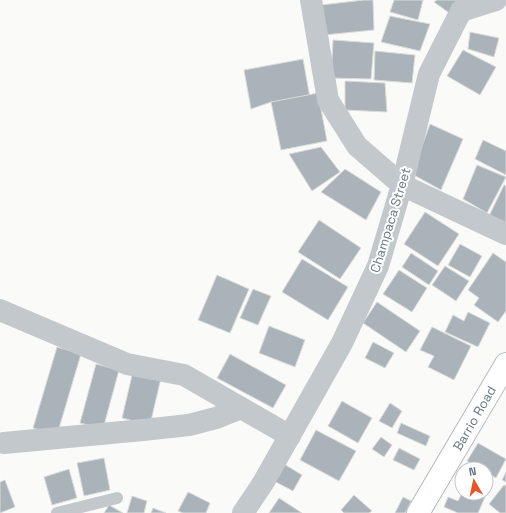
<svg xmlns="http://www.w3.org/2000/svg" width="506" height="513" font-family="'Space Grotesk',sans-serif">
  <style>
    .building { fill: #aab3b9; stroke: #dcdcda }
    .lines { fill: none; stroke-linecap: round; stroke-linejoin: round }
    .secondary-casing { stroke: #b3babf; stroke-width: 24 }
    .lane { stroke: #c3c8cc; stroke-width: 12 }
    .street { stroke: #c3c8cc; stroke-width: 22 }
    .secondary { stroke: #fff; stroke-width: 22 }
    .labels { text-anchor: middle; stroke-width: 4; stroke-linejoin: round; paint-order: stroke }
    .street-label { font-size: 13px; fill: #657683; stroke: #fff }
  </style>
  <rect width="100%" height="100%" fill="#fafaf8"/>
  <g class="building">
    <polygon points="364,0 373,0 374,30 324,35 321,5"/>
    <polygon points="394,0 423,0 418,20 390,12"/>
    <polygon points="437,0 469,0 452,15 434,2"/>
    <polygon points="390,16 430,24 420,51 381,42"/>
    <polygon points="470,32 499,38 494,57 468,49"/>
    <polygon points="333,40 374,43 371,79 331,78"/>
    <polygon points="463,50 496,67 480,95 447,76"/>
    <polygon points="375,51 415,55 412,83 374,80"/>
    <polygon points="303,59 310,98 271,102 251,109 244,70"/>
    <polygon points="345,81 385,83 387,112 345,110"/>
    <polygon points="318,93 327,141 281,150 271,102"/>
    <polygon points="430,124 463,139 441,190 412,174"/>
    <polygon points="483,140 506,151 506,175 475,159"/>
    <polygon points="321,147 340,172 312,191 289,154"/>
    <polygon points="477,165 506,177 487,213 463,199"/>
    <polygon points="345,169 381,192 366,220 321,192"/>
    <polygon points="504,185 506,186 506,225 489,216"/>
    <polygon points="425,212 459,234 438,266 404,244"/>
    <polygon points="319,220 361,248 340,279 298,252"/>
    <polygon points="460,244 482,256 470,277 448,265"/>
    <polygon points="411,253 438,271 429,285 402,267"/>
    <polygon points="493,253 506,262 506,311 498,322 474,305 479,298 468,290"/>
    <polygon points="302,259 348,287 328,320 282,292"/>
    <polygon points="445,266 469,281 456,301 432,285"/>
    <polygon points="399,270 427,288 412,312 383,294"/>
    <polygon points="217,275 249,289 230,333 198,320"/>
    <polygon points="253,289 271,296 258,325 240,318"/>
    <polygon points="377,302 420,331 406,352 363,323"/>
    <polygon points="468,312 490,323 478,347 445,332 453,315 464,321"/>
    <polygon points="269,326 305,340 295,367 259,353"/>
    <polygon points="432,327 471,346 454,380 428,367 434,356 420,350"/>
    <polygon points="373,342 394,353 385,368 365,358"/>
    <polygon points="57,347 81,354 57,435 33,428"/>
    <polygon points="230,354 286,385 273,408 217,378"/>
    <polygon points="96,364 119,370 103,429 80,423"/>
    <polygon points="133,371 161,378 150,425 122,418"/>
    <polygon points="342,401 372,418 358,443 328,426"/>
    <polygon points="390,403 402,411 392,428 379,421"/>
    <polygon points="401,423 430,436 426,446 397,433"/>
    <polygon points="316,430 356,451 339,481 300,460"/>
    <polygon points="381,437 392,445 384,457 372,449"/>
    <polygon points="478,443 506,459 496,478 486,472 486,469 481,469 467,461"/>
    <polygon points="399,448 420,459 414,470 393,460"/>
    <polygon points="104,458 110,490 84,496 77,463"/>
    <polygon points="284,464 302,475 293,491 274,481"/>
    <polygon points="69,469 77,498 52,505 44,477"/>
    <polygon points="506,472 506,482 502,480"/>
    <polygon points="5,480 15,507 0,513 0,482"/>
    <polygon points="504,485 506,486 506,513 500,513 489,504"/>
    <polygon points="188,492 210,503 206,513 183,513 178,511"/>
    <polygon points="462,493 476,493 485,497 478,513 458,513 444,507 448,497 458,501"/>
    <polygon points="354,495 372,511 369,513 344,513 341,510"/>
    <polygon points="132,496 147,501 144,513 127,513"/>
    <polygon points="403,497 411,501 405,513 395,513"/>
    <polygon points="279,498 302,513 269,513"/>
    <polygon points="109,505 123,513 104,513"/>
    <polygon points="153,508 166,513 151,513"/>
  </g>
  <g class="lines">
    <g class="secondary-casing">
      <polyline id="secondary" points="418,513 506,364"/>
    </g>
    <polyline class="lane" points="57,513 117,498"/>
    <g class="street">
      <polyline points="311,0 328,100 357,146 402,185 506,234"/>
      <polyline points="0,310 127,364 184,375 290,436"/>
      <polyline points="4,443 143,430 189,425 216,418 241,408"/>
      <polyline points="243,513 263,483 342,343 378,266 402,185 429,74 461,11 496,0"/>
    </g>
    <use href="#secondary" class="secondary"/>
  </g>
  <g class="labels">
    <g class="street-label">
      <text transform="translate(390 220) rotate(-73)" y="5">Champaca Street</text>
      <text transform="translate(474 418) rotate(-60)" y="5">Barrio Road</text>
    </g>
  </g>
  <g transform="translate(474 481) rotate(351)"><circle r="19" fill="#ffffff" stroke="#c1c8cd"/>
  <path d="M0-3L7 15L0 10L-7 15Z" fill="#e4572e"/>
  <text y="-6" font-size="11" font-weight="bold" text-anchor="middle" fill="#657683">N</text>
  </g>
</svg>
